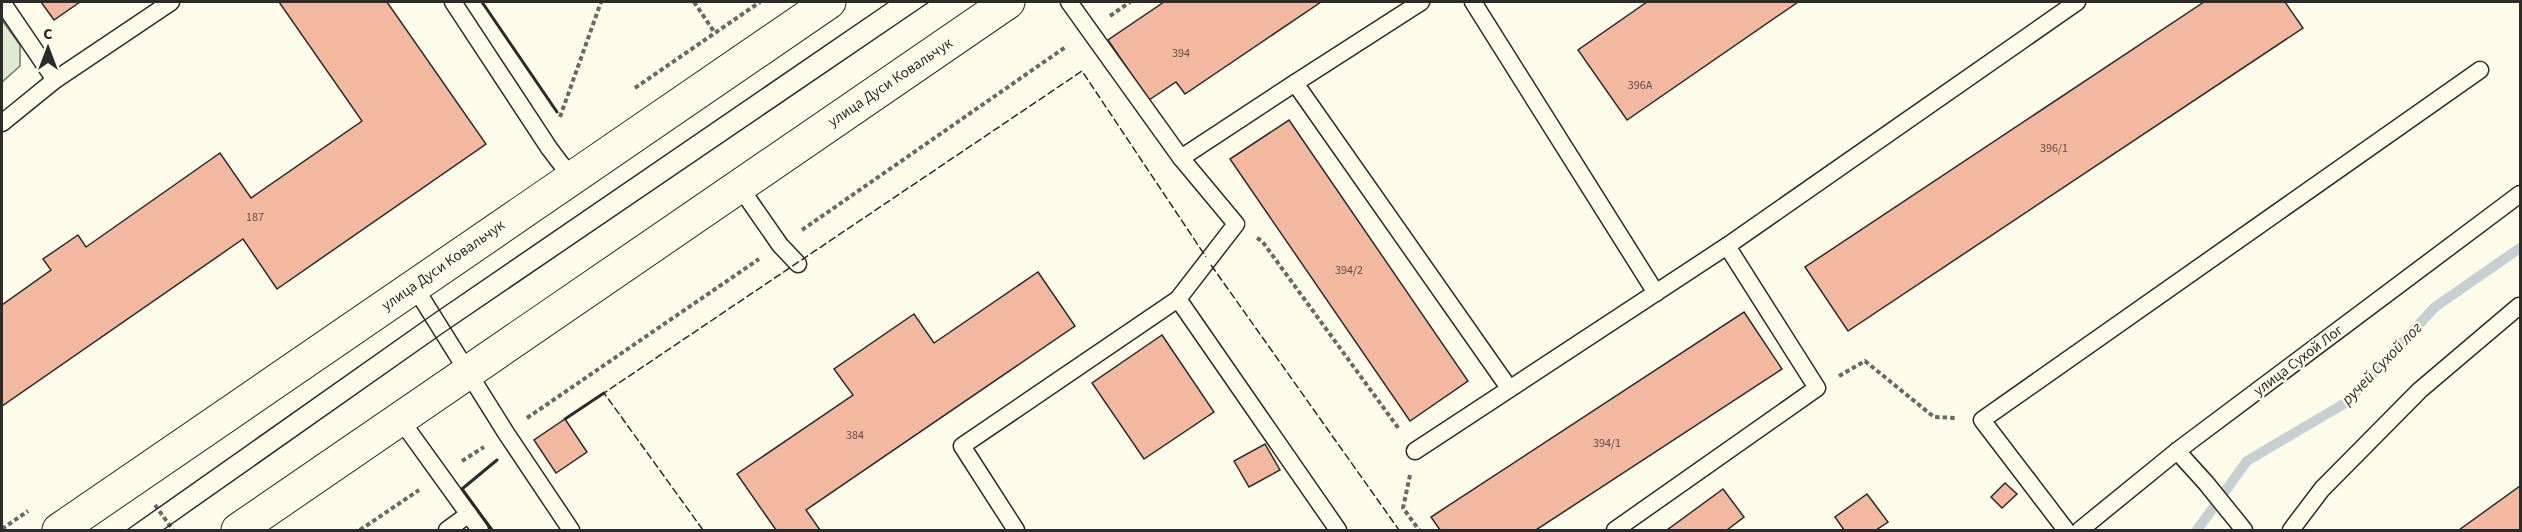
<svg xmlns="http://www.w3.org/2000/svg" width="2522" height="532" font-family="'Source Sans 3',sans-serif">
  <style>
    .green { fill: #deebd1; stroke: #74746e; stroke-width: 1.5 }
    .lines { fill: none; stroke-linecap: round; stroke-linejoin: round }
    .stream { stroke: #c7d0d0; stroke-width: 10 }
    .building { fill: #f2b8a0; stroke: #2b2b2b; stroke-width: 1.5 }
    .lane-casing { stroke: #2b2b2b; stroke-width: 19 }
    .primary-casing { stroke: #2b2b2b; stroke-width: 35 }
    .path { stroke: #6a6964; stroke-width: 4; stroke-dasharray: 4.5 3; stroke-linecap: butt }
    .lane { stroke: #fdfbea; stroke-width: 16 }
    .primary { stroke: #fdfbea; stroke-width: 33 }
    .tram { stroke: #2b2b2b; stroke-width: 1.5 }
    .fence { stroke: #2b2b2b; stroke-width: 1.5; stroke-dasharray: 8 3; stroke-linecap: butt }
    .wall { stroke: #2b2b2b; stroke-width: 3 }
    .labels { text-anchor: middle; stroke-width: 4.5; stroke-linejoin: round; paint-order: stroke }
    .number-label { font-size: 12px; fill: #5d4e48 }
    .street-label { font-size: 15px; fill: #2b2b2b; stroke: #fdfbea }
    .water-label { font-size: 16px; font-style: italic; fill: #2b2b2b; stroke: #fdfbea }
  </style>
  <rect width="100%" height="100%" fill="#fdfbea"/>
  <polygon class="green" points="2,20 20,45 20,66 2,82"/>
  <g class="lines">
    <polyline class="stream" points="2197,530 2247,461 2347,402 2435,307 2520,248"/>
  </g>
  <g class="building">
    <polygon points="41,2 80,2 54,20"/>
    <polygon points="279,2 387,2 486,144 277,289 243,239 2,406 2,305 51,270 43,259 78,235 86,247 220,153 251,198 362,121"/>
    <polygon points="1164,2 1321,2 1185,94 1176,82 1149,100 1108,40"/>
    <polygon points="1647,2 1798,2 1627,120 1578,50"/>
    <polygon points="2204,2 2285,2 2303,28 1848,331 1805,267"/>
    <polygon points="1289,120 1468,381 1410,421 1230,159"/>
    <polygon points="1038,272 1075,326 806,510 820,530 776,530 737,474 853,395 834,369 914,314 934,343"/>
    <polygon points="1744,312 1782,369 1536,530 1440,530 1431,517"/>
    <polygon points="1162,335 1214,412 1144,459 1092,383"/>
    <polygon points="565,419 587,452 556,473 534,440"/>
    <polygon points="1265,444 1280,470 1249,487 1234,461"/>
    <polygon points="2005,483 2017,494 2002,508 1991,497"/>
    <polygon points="2520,486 2520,530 2459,530"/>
    <polygon points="1723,489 1744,517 1727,530 1667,530"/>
    <polygon points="1867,494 1888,522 1876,530 1844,530 1835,517"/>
  </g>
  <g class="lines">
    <g class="lane-casing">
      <g id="lane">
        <polyline points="2,2 55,80"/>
        <polyline points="453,2 549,148 571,177"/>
        <polyline points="1069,2 1181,158 1295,83 1509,388"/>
        <polyline points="1473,2 1656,293"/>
        <polyline points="1295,83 1421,2"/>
        <polyline points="2,123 55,80 171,2"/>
        <polyline points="1181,158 1236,224 1178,299 1338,530"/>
        <polyline points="739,186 780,245 798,264"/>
        <polyline points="414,286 506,433 571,530"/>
        <polyline points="400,419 480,530"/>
        <polyline points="1415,451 1727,246 2077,2"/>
        <polyline points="2177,451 2206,483 2244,530"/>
        <polyline points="447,530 469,514"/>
        <polyline points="1016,530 962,446 1178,299"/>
        <polyline points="1615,530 1817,388 1727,246"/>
        <polyline points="2066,530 1982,420 2480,70"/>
        <polyline points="2080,530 2177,451 2520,194"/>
        <polyline points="2291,530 2322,489 2420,390 2519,306"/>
      </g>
    </g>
    <g class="primary-casing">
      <g id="primary">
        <polyline points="59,530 829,2"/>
        <polyline points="238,530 1008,2"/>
      </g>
    </g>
    <g class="path">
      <polyline points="694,2 715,33"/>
      <polyline points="1110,16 1130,2"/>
      <polyline points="635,88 760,2"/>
      <polyline points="560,117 601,2"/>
      <polyline points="802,230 1067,46"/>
      <polyline points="1257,238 1262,241 1399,429"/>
      <polyline points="1839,376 1865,361 1934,417 1957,418"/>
      <polyline points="527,418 759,259"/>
      <polyline points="462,461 484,447"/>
      <polyline points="1410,475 1403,508 1419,530"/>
      <polyline points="155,505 173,530"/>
      <polyline points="2,529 28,511"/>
      <polyline points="360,530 419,490"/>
    </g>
    <use href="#lane" class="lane"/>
    <use href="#primary" class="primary"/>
    <g class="tram">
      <polyline points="127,530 432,315 889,2"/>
      <polyline points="163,530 443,333 929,2"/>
    </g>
    <g class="fence">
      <polyline points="1211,265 1399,530"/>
      <polyline points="703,530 604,393 1082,71 1206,257"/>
    </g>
    <g class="wall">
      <polyline points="482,2 557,112"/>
      <polyline points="565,419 604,393"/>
      <polyline points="492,530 462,489 497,460"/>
    </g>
  </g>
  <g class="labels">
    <g class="number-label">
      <text x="1181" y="57">394</text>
      <text x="1640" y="89">396А</text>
      <text x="2054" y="152">396/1</text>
      <text x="255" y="221">187</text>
      <text x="1349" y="274">394/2</text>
      <text x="855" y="439">384</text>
      <text x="1607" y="447">394/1</text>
    </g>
    <g class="street-label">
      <text transform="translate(890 82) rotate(-34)" y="5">улица Дуси Ковальчук</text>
      <text transform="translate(443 265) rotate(-35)" y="5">улица Дуси Ковальчук</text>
      <text transform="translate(2298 360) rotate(-37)" y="5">улица Сухой Лог</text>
    </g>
    <g class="water-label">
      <text transform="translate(2381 363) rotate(-46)" y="6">ручей Сухой лог</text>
    </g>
  </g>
  <rect width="2522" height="532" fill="none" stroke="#2b2b2b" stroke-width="6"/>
  <g transform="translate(48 48)" stroke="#fdfbea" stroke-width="4.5" paint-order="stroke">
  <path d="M0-4.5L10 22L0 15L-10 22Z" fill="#2b2b2b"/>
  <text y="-9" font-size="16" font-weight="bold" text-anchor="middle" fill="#2b2b2b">С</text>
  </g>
</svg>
